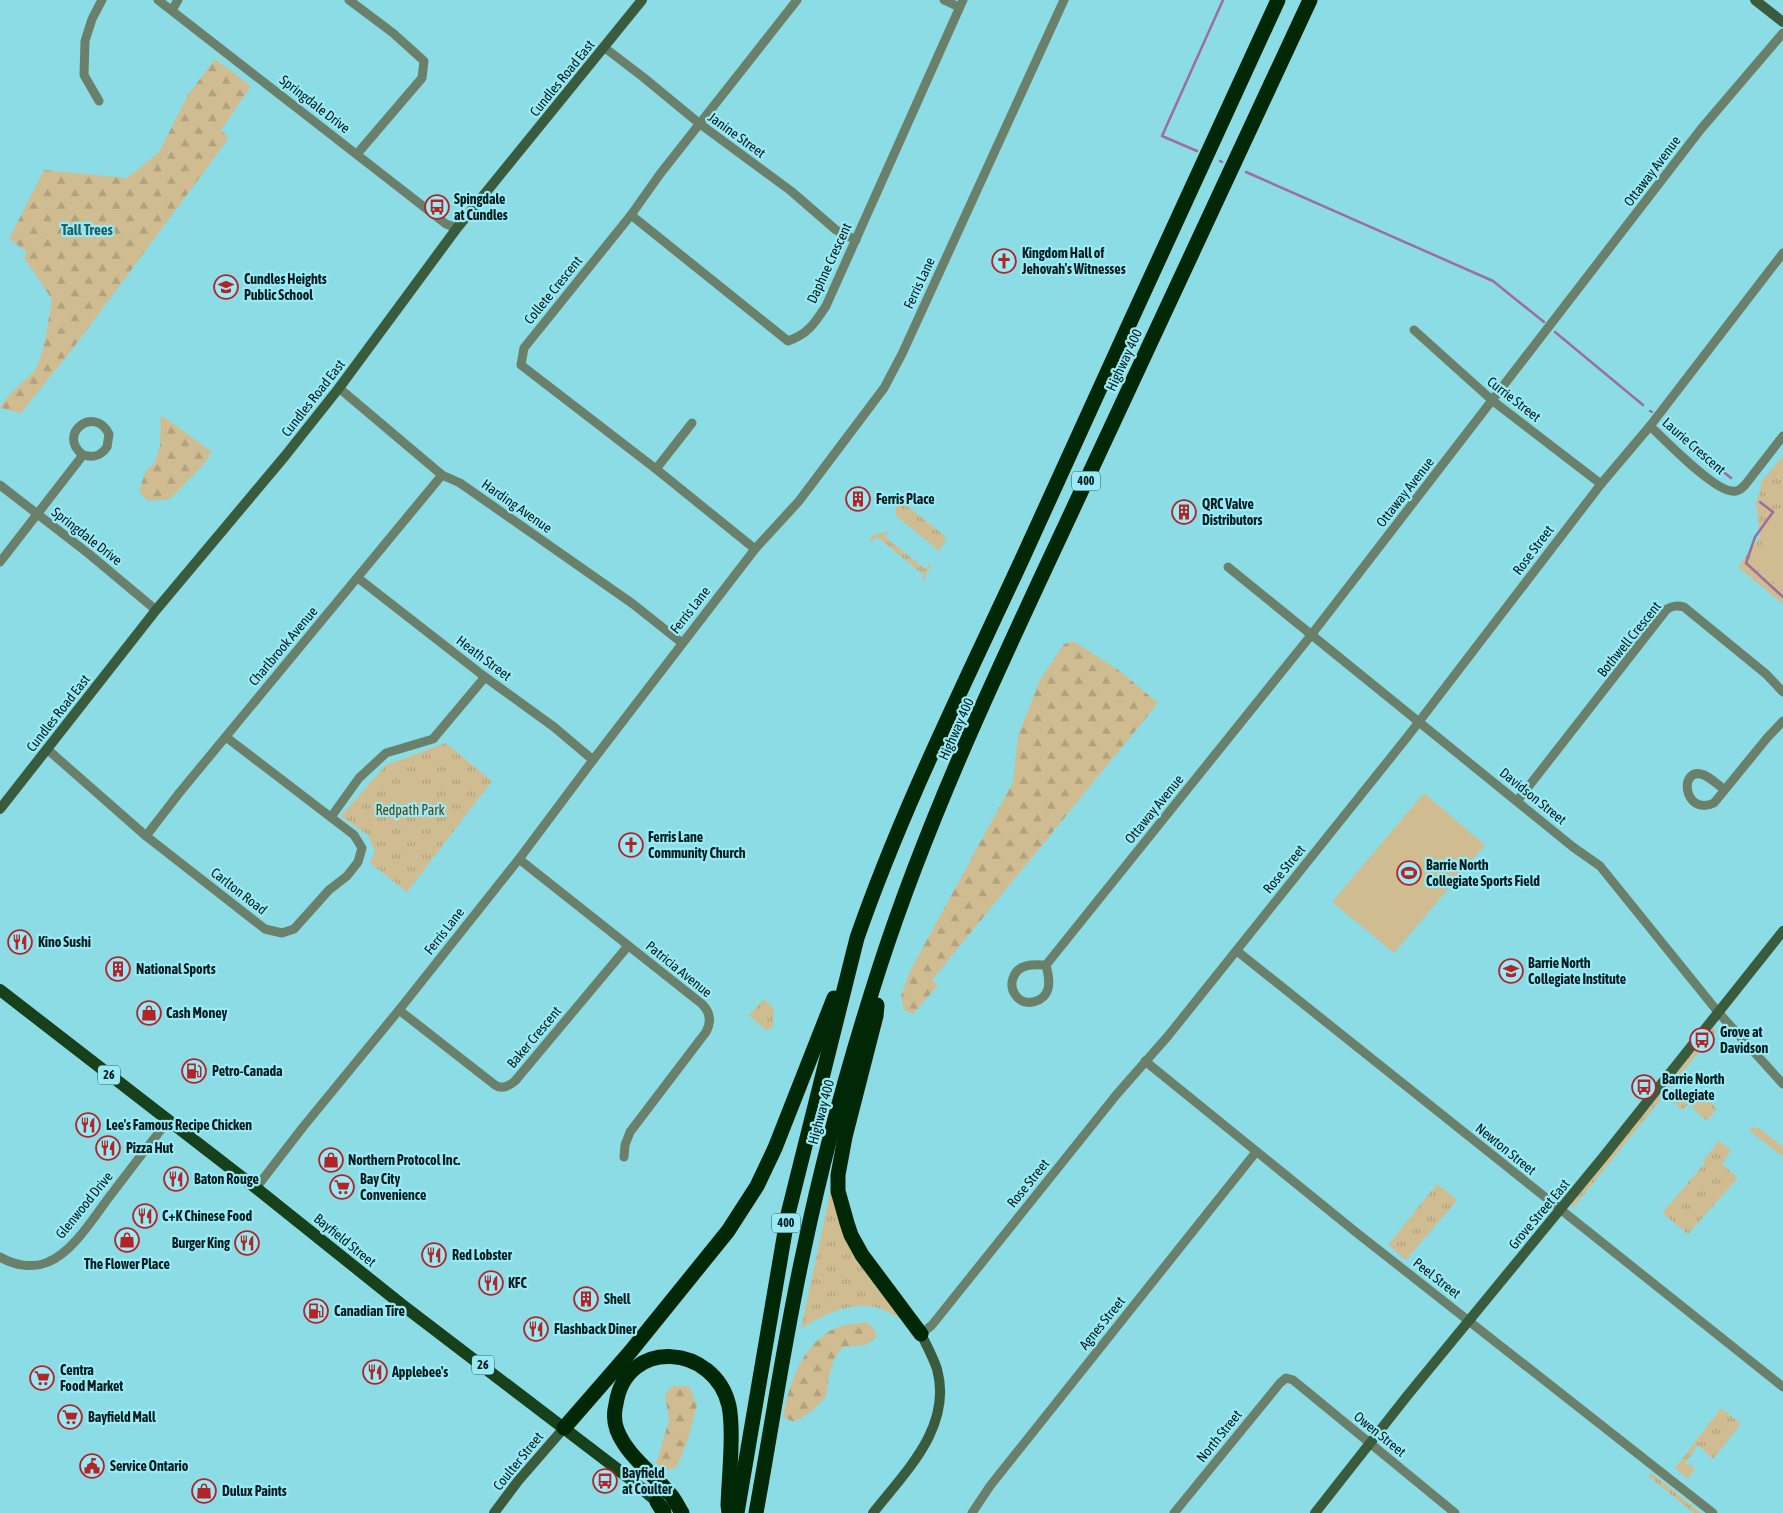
<svg xmlns="http://www.w3.org/2000/svg" width="1783" height="1513" font-family="'Asap Condensed',sans-serif">
  <style>
    .grass { fill: url(#grass-tufts) }
    .forest { fill: url(#forest-firs) }
    .pitch { fill: #d0bc91 }
    .lines { fill: none; stroke-linecap: round; stroke-linejoin: round }
    .stream { stroke: #9d6d9e; stroke-width: 2.5 }
    .street { stroke: #6a806a; stroke-width: 9 }
    .secondary { stroke: #3a5b3c; stroke-width: 10 }
    .primary { stroke: #17411b; stroke-width: 12 }
    .highway { stroke: #012806; stroke-width: 15 }
    .labels { text-anchor: middle; stroke-width: 4.5; stroke-linejoin: round; paint-order: stroke }
    .shield { fill: #99eaf4; stroke: #305a5e; stroke-width: 1 }
    .shield-label { font-size: 12px; font-weight: bold; fill: #031c1e }
    .street-label { font-size: 14px; fill: #031c1e; stroke: #99eaf4 }
    .poi-label { font-size: 14px; font-weight: bold; fill: #031c1e; stroke: #99eaf4; text-anchor: start }
    .park-label { font-size: 14px; fill: #59440e; stroke: #99eaf4 }
    .neighbourhood-label { font-size: 15px; font-weight: bold; fill: #216067; stroke: #99eaf4 }
  </style>
  <defs>
    <pattern id="grass-tufts" width="24" height="20" patternUnits="userSpaceOnUse" patternTransform="scale(1.25)"><rect width="24" height="20" fill="#d0bc91"/><path d="M3 7l-1-3M5 7V3M7 7l1-3M15 17l-1-3M17 17v-4M19 17l1-3" fill="none" stroke="#b1a17d"/></pattern>
    <pattern id="forest-firs" width="22" height="20" patternUnits="userSpaceOnUse" patternTransform="scale(1.25)"><rect width="22" height="20" fill="#d0bc91"/><path d="M5 1l3.5 6h-7zM16 11l3.5 6h-7z" fill="#b1a17d"/></pattern>
  </defs>
  <rect width="100%" height="100%" fill="#8cdce6"/>
  <g class="grass">
    <polygon points="1783,456 1783,604 1738,567 1760,537 1756,502 1760,492 1761,482"/>
    <polygon points="901,501 945,536 946,539 939,551 895,515 896,507"/>
    <polygon points="889,532 885,537 925,569 929,564 931,564 923,582 921,580 924,575 877,537 871,542 870,539 874,534"/>
    <polygon points="446,743 492,781 407,892 370,863 375,851 368,835 341,816 386,765"/>
    <polygon points="764,999 774,1009 773,1026 767,1031 749,1015"/>
    <polygon points="1713,1028 1716,1031 1572,1209 1572,1203"/>
    <path d="M1700,1091l17,18 -10,11 -3,-1 -15,-15 -8,6 -7,-8c1,-6 4,-8 9,-9l7,5z"/>
    <polygon points="1752,1127 1759,1128 1783,1147 1783,1157 1750,1131"/>
    <polygon points="1719,1141 1731,1150 1722,1164 1738,1178 1688,1234 1662,1213 1704,1164 1705,1158"/>
    <path d="M832,1183l68,135c-6,-3 -12,-6 -18,-9 -28,-10 -58,5 -81,20z"/>
    <polygon points="1437,1184 1457,1200 1406,1260 1388,1245"/>
    <polygon points="1721,1408 1741,1424 1713,1459 1698,1445 1686,1462 1686,1464 1693,1466 1694,1471 1688,1479 1675,1468"/>
    <polygon points="1651,1473 1701,1513 1694,1513 1648,1476"/>
  </g>
  <g class="forest">
    <path d="M215,59l36,27 -30,44 8,8 -155,209 -53,66 -21,-5c10,-17 22,-24 34,-37 10,-12 15,-56 18,-72l-28,-41 3,-6 -18,-13 35,-69 83,8 32,-26 29,-57z"/>
    <polygon points="161,415 212,452 203,465 170,499 148,501 139,492 145,472 155,462 160,445"/>
    <polygon points="1073,641 1120,671 1158,703 932,980 938,985 913,1014 904,1010 901,996 910,971 1013,782 1018,736 1040,680 1064,644"/>
    <path d="M866,1322l8,6 3,9 -12,8 -22,2 -9,12 -5,17 -3,21 -15,15 -17,10 -11,-5c6,-33 19,-74 53,-89 8,-4 20,-4 30,-6z"/>
    <polygon points="673,1386 689,1386 697,1405 688,1439 677,1467 665,1471 656,1464 669,1420 665,1394"/>
  </g>
  <g class="pitch">
    <polygon points="1783,520 1783,590 1750,563 1768,534"/>
    <polygon points="416,776 423,810 407,814 400,779"/>
    <polygon points="1424,793 1485,845 1394,953 1332,902"/>
  </g>
  <g class="lines">
    <g class="stream">
      <polyline points="1197,151 1162,136 1223,0"/>
      <polyline points="1220,161 1222,162"/>
      <polyline points="1246,172 1493,281 1544,322"/>
      <polyline points="1555,332 1643,405"/>
      <polyline points="1650,411 1652,412"/>
      <polyline points="1663,422 1731,478"/>
      <polyline points="1760,502 1773,512 1755,537 1746,563 1783,597"/>
    </g>
    <g class="street">
      <polyline points="158,0 446,224 457,228"/>
      <polyline points="349,0 393,33 424,61 422,78 357,154"/>
      <polyline points="944,0 959,7"/>
      <polyline points="172,10 178,0"/>
      <polyline points="605,48 643,77 700,124 791,191 836,230 856,240"/>
      <polyline points="99,101 84,75 85,41 92,19 102,0"/>
      <path d="M631,215l157,126c20,-7 26,-17 38,-35l137,-306"/>
      <polyline points="1414,330 1493,401 1601,484"/>
      <polyline points="339,388 442,475 460,483 633,604 682,643"/>
      <path d="M1650,426c15,14 64,65 82,65 6,1 9,-2 13,-6l38,-49"/>
      <polyline points="656,469 692,423"/>
      <polyline points="0,485 89,554 156,610"/>
      <polyline points="755,549 656,469 521,365 524,348 631,215 660,174 797,0"/>
      <path d="M0,562l83,-107c-27,-20 11,-51 26,-21l-2,13c-6,9 -13,11 -24,8"/>
      <polyline points="1228,567 1573,847 1600,866 1718,1012 1783,1084"/>
      <polyline points="358,578 485,677 554,727 593,760"/>
      <polyline points="47,749 146,836 265,929 282,933 294,929 329,890 347,876 358,862 362,848 354,835 226,737"/>
      <path d="M1724,789c-6,-4 -13,-11 -20,-14 -26,-10 -21,42 10,28l53,-65 16,-17"/>
      <path d="M1518,800l149,-191c6,-3 10,-4 17,-2l82,67 17,18"/>
      <polyline points="331,817 359,778 386,753 433,739 485,677"/>
      <polyline points="146,836 180,792 442,475"/>
      <path d="M519,859l183,145c8,8 10,17 4,28l-76,100 -5,13 -1,12"/>
      <polyline points="1237,951 1783,1387"/>
      <path d="M1046,965c-6,0 -13,-1 -20,1 -13,3 -19,20 -9,31 9,10 27,5 31,-8 2,-8 0,-16 -2,-24l266,-331 389,-505 82,-96"/>
      <path d="M399,1010l96,75c7,5 14,1 20,-4l113,-135"/>
      <polyline points="1145,1061 1357,1233 1713,1513"/>
      <polyline points="256,1188 303,1127 399,1010 519,859 593,760 755,549 799,501 884,388 902,354 1064,0"/>
      <path d="M0,1257c14,8 32,12 48,5 25,-10 45,-44 62,-66 19,-25 38,-50 58,-75"/>
      <polyline points="921,1334 932,1325 1117,1094 1168,1036 1408,736 1601,484 1650,426 1783,253"/>
      <polyline points="972,1513 990,1486 1256,1152"/>
      <polyline points="1174,1513 1280,1383 1286,1378 1293,1380 1455,1513"/>
    </g>
    <g class="secondary">
      <polyline points="1755,0 1783,22"/>
      <polyline points="0,809 156,610 285,456 339,388 457,228 642,0"/>
      <polyline points="494,1513 518,1481 564,1428"/>
      <path d="M873,1513c32,-41 80,-86 64,-144 -4,-12 -10,-23 -16,-35"/>
      <polyline points="1315,1513 1407,1396 1604,1156 1783,931"/>
    </g>
    <polyline class="primary" points="0,990 256,1188 401,1304 629,1478 665,1508"/>
    <g class="highway">
      <polyline points="877,1005 876,1016 845,1137 838,1175 838,1191 847,1223 851,1235 862,1255 921,1334"/>
      <polyline points="564,1428 631,1351 728,1231 757,1186 775,1148 834,998"/>
      <polyline points="657,1502 664,1513"/>
      <path d="M682,1513c-4,-6 -7,-14 -12,-19 -17,-21 -43,-38 -53,-64 -3,-8 -3,-18 -1,-26 10,-67 99,-60 113,2 5,26 0,71 -1,99l1,8"/>
      <path d="M737,1513l51,-299 69,-276c46,-132 109,-257 167,-383 84,-185 169,-371 254,-555"/>
      <path d="M756,1513c16,-88 29,-177 48,-264 20,-96 46,-190 76,-283 51,-157 123,-307 193,-457 79,-170 158,-339 237,-509"/>
    </g>
  </g>
  <defs>
    <g id="bus-ring" transform="scale(1.25)"><circle r="9.5" fill="#99eaf4" stroke="#b42427" stroke-width="1.5"/><path d="M-5-6H5V4H4V6H2V4H-2V6H-4V4H-5ZM-3.5-4V0h7V-4ZM-3.5 1.2v1.5H-2V1.2ZM2 1.2v1.5H3.5V1.2Z" fill="#b42427"/></g>
    <g id="church-ring" transform="scale(1.25)"><circle r="9.5" fill="#99eaf4" stroke="#b42427" stroke-width="1.5"/><path d="M-1.2-6h2.4v3.5h3.3v2.4h-3.3V6h-2.4V-.1h-3.3v-2.4h3.3Z" fill="#b42427"/></g>
    <g id="school-ring" transform="scale(1.25)"><circle r="9.5" fill="#99eaf4" stroke="#b42427" stroke-width="1.5"/><path d="M0-5L7-2L0 1L-7-2ZM-4 1L0 2.5L4 1V4Q0 6-4 4Z" fill="#b42427"/></g>
    <g id="building-ring" transform="scale(1.25)"><circle r="9.5" fill="#99eaf4" stroke="#b42427" stroke-width="1.5"/><path d="M-4-6H4V6H1V3H-1V6H-4ZM-2.5-4.3h1.7v1.8h-1.7ZM.8-4.3h1.7v1.8H.8ZM-2.5-1h1.7V.8h-1.7ZM.8-1h1.7V.8H.8Z" fill="#b42427"/></g>
    <g id="stadium-ring" transform="scale(1.25)"><circle r="9.5" fill="#99eaf4" stroke="#b42427" stroke-width="1.5"/><path d="M0-5a6.5 5 0 1 0 0 10a6.5 5 0 1 0 0-10ZM-3.5-1.8h7v3.6h-7Z" fill="#b42427"/></g>
    <g id="restaurant-ring" transform="scale(1.25)"><circle r="9.5" fill="#99eaf4" stroke="#b42427" stroke-width="1.5"/><path d="M-5-6h1v4h1v-4h1v4h1v-4h1v5L-1.5 .5V6h-2V.5L-5-1ZM5-6V6H3V1.5H1.5Q1.5-4 5-6Z" fill="#b42427"/></g>
    <g id="shop-ring" transform="scale(1.25)"><circle r="9.5" fill="#99eaf4" stroke="#b42427" stroke-width="1.5"/><path d="M-5-2.5h2.3a2.7 3.5 0 0 1 5.4 0H5L5.5 6h-11ZM-1.5-2.5h3a1.5 2.3 0 0 0-3 0Z" fill="#b42427"/></g>
    <g id="fuel-ring" transform="scale(1.25)"><circle r="9.5" fill="#99eaf4" stroke="#b42427" stroke-width="1.5"/><path d="M-5.5-6h7V0h2V4h1.3V-2.5L3-4.5l.8-.8L6-3V5H2.5V1h-1V6h-7ZM-4.2-4.7v3.2H.2V-4.7Z" fill="#b42427"/></g>
    <g id="supermarket-ring" transform="scale(1.25)"><circle r="9.5" fill="#99eaf4" stroke="#b42427" stroke-width="1.5"/><path d="M-6-5.5h2.5l.6 2H6L4.5 2H-2.5L-4.4-4H-6ZM-1.5 3.2a1.3 1.3 0 1 0 .1 0ZM3 3.2a1.3 1.3 0 1 0 .1 0Z" fill="#b42427"/></g>
    <g id="civic-ring" transform="scale(1.25)"><circle r="9.5" fill="#99eaf4" stroke="#b42427" stroke-width="1.5"/><path d="M-.6-6.5H3V-4.5H.6V-3L4-1V1h2V6H-6V1h2V-1L-.6-3ZM-1.2 2.5V6h2.4V2.5Z" fill="#b42427"/></g>
  </defs>
  <g fill-rule="evenodd">
    <use href="#bus-ring" x="437" y="207"/>
    <use href="#church-ring" x="1004" y="261"/>
    <use href="#school-ring" x="226" y="287"/>
    <use href="#building-ring" x="858" y="499"/>
    <use href="#building-ring" x="1184" y="512"/>
    <use href="#church-ring" x="631" y="845"/>
    <use href="#stadium-ring" x="1409" y="873"/>
    <use href="#restaurant-ring" x="20" y="942"/>
    <use href="#building-ring" x="118" y="969"/>
    <use href="#school-ring" x="1511" y="971"/>
    <use href="#shop-ring" x="149" y="1013"/>
    <use href="#bus-ring" x="1702" y="1040"/>
    <use href="#fuel-ring" x="194" y="1071"/>
    <use href="#bus-ring" x="1644" y="1087"/>
    <use href="#restaurant-ring" x="88" y="1125"/>
    <use href="#restaurant-ring" x="108" y="1148"/>
    <use href="#shop-ring" x="331" y="1160"/>
    <use href="#restaurant-ring" x="176" y="1179"/>
    <use href="#supermarket-ring" x="342" y="1187"/>
    <use href="#restaurant-ring" x="145" y="1216"/>
    <use href="#shop-ring" x="127" y="1240"/>
    <use href="#restaurant-ring" x="247" y="1243"/>
    <use href="#restaurant-ring" x="434" y="1255"/>
    <use href="#restaurant-ring" x="491" y="1283"/>
    <use href="#building-ring" x="586" y="1299"/>
    <use href="#fuel-ring" x="316" y="1311"/>
    <use href="#restaurant-ring" x="536" y="1329"/>
    <use href="#restaurant-ring" x="375" y="1372"/>
    <use href="#supermarket-ring" x="42" y="1378"/>
    <use href="#supermarket-ring" x="70" y="1417"/>
    <use href="#civic-ring" x="92" y="1466"/>
    <use href="#bus-ring" x="605" y="1481"/>
    <use href="#shop-ring" x="204" y="1491"/>
  </g>
  <g class="labels">
    <g class="shield">
      <rect x="1072" y="471.5" width="28" height="19" rx="4"/>
      <rect x="98" y="1065.5" width="22" height="19" rx="4"/>
      <rect x="772" y="1213.5" width="28" height="19" rx="4"/>
      <rect x="472" y="1355.5" width="22" height="19" rx="4"/>
    </g>
    <g class="shield-label">
      <text x="1086" y="485">400</text>
      <text x="109" y="1079">26</text>
      <text x="786" y="1227">400</text>
      <text x="483" y="1369">26</text>
    </g>
    <g class="street-label">
      <text transform="translate(562 78) rotate(-51)" y="5">Cundles Road East</text>
      <text transform="translate(315 104) rotate(38)" y="5">Springdale Drive</text>
      <text transform="translate(737 135) rotate(36)" y="5">Janine Street</text>
      <text transform="translate(1652 171) rotate(-53)" y="5">Ottaway Avenue</text>
      <text transform="translate(829 263) rotate(-65)" y="5">Daphne Crescent</text>
      <text transform="translate(919 283) rotate(-65)" y="5">Ferris Lane</text>
      <text transform="translate(553 290) rotate(-51)" y="5">Collete Crescent</text>
      <text transform="translate(1124 360) rotate(-65)" y="5">Highway 400</text>
      <text transform="translate(313 398) rotate(-52)" y="5">Cundles Road East</text>
      <text transform="translate(1514 399) rotate(38)" y="5">Currie Street</text>
      <text transform="translate(1694 446) rotate(41)" y="5">Laurie Crescent</text>
      <text transform="translate(1405 492) rotate(-52)" y="5">Ottaway Avenue</text>
      <text transform="translate(517 506) rotate(35)" y="5">Harding Avenue</text>
      <text transform="translate(87 536) rotate(38)" y="5">Springdale Drive</text>
      <text transform="translate(1533 550) rotate(-53)" y="5">Rose Street</text>
      <text transform="translate(690 610) rotate(-52)" y="5">Ferris Lane</text>
      <text transform="translate(1629 639) rotate(-51)" y="5">Bothwell Crescent</text>
      <text transform="translate(283 646) rotate(-50)" y="5">Charlbrook Avenue</text>
      <text transform="translate(484 658) rotate(37)" y="5">Heath Street</text>
      <text transform="translate(58 713) rotate(-52)" y="5">Cundles Road East</text>
      <text transform="translate(956 729) rotate(-66)" y="5">Highway 400</text>
      <text transform="translate(1533 796) rotate(39)" y="5">Davidson Street</text>
      <text transform="translate(1154 809) rotate(-51)" y="5">Ottaway Avenue</text>
      <text transform="translate(1284 869) rotate(-51)" y="5">Rose Street</text>
      <text transform="translate(239 891) rotate(38)" y="5">Carlton Road</text>
      <text transform="translate(444 931) rotate(-52)" y="5">Ferris Lane</text>
      <text transform="translate(679 969) rotate(39)" y="5">Patricia Avenue</text>
      <text transform="translate(534 1037) rotate(-50)" y="5">Baker Crescent</text>
      <text transform="translate(821 1112) rotate(-75)" y="5">Highway 400</text>
      <text transform="translate(1506 1149) rotate(39)" y="5">Newton Street</text>
      <text transform="translate(1028 1183) rotate(-51)" y="5">Rose Street</text>
      <text transform="translate(84 1205) rotate(-51)" y="5">Glenwood Drive</text>
      <text transform="translate(1539 1214) rotate(-50)" y="5">Grove Street East</text>
      <text transform="translate(345 1240) rotate(39)" y="5">Bayfield Street</text>
      <text transform="translate(1437 1278) rotate(38)" y="5">Peel Street</text>
      <text transform="translate(1102 1323) rotate(-51)" y="5">Agnes Street</text>
      <text transform="translate(1380 1434) rotate(39)" y="5">Owen Street</text>
      <text transform="translate(1219 1436) rotate(-51)" y="5">North Street</text>
      <text transform="translate(518 1461) rotate(-51)" y="5">Coulter Street</text>
    </g>
    <g class="poi-label">
      <text x="454" y="204">Spingdale<tspan x="454" dy="16">at Cundles</tspan></text>
      <text x="1022" y="258">Kingdom Hall of<tspan x="1022" dy="16">Jehovah's Witnesses</tspan></text>
      <text x="244" y="284">Cundles Heights<tspan x="244" dy="16">Public School</tspan></text>
      <text x="876" y="504">Ferris Place</text>
      <text x="1202" y="509">QRC Valve<tspan x="1202" dy="16">Distributors</tspan></text>
      <text x="648" y="842">Ferris Lane<tspan x="648" dy="16">Community Church</tspan></text>
      <text x="1426" y="870">Barrie North<tspan x="1426" dy="16">Collegiate Sports Field</tspan></text>
      <text x="38" y="947">Kino Sushi</text>
      <text x="1528" y="968">Barrie North<tspan x="1528" dy="16">Collegiate Institute</tspan></text>
      <text x="136" y="974">National Sports</text>
      <text x="166" y="1018">Cash Money</text>
      <text x="1720" y="1037">Grove at<tspan x="1720" dy="16">Davidson</tspan></text>
      <text x="212" y="1076">Petro-Canada</text>
      <text x="1662" y="1084">Barrie North<tspan x="1662" dy="16">Collegiate</tspan></text>
      <text x="106" y="1130">Lee's Famous Recipe Chicken</text>
      <text x="126" y="1153">Pizza Hut</text>
      <text x="348" y="1165">Northern Protocol Inc.</text>
      <text x="194" y="1184">Baton Rouge</text>
      <text x="360" y="1184">Bay City<tspan x="360" dy="16">Convenience</tspan></text>
      <text x="162" y="1221">C+K Chinese Food</text>
      <text x="230" y="1248" text-anchor="end">Burger King</text>
      <text x="452" y="1260">Red Lobster</text>
      <text x="127" y="1269" text-anchor="middle">The Flower Place</text>
      <text x="508" y="1288">KFC</text>
      <text x="604" y="1304">Shell</text>
      <text x="334" y="1316">Canadian Tire</text>
      <text x="554" y="1334">Flashback Diner</text>
      <text x="60" y="1375">Centra<tspan x="60" dy="16">Food Market</tspan></text>
      <text x="392" y="1377">Applebee's</text>
      <text x="88" y="1422">Bayfield Mall</text>
      <text x="110" y="1471">Service Ontario</text>
      <text x="622" y="1478">Bayfield<tspan x="622" dy="16">at Coulter</tspan></text>
      <text x="222" y="1496">Dulux Paints</text>
    </g>
    <g class="park-label">
      <text x="410" y="815">Redpath Park</text>
    </g>
    <g class="neighbourhood-label">
      <text x="87" y="235">Tall Trees</text>
    </g>
  </g>
</svg>
